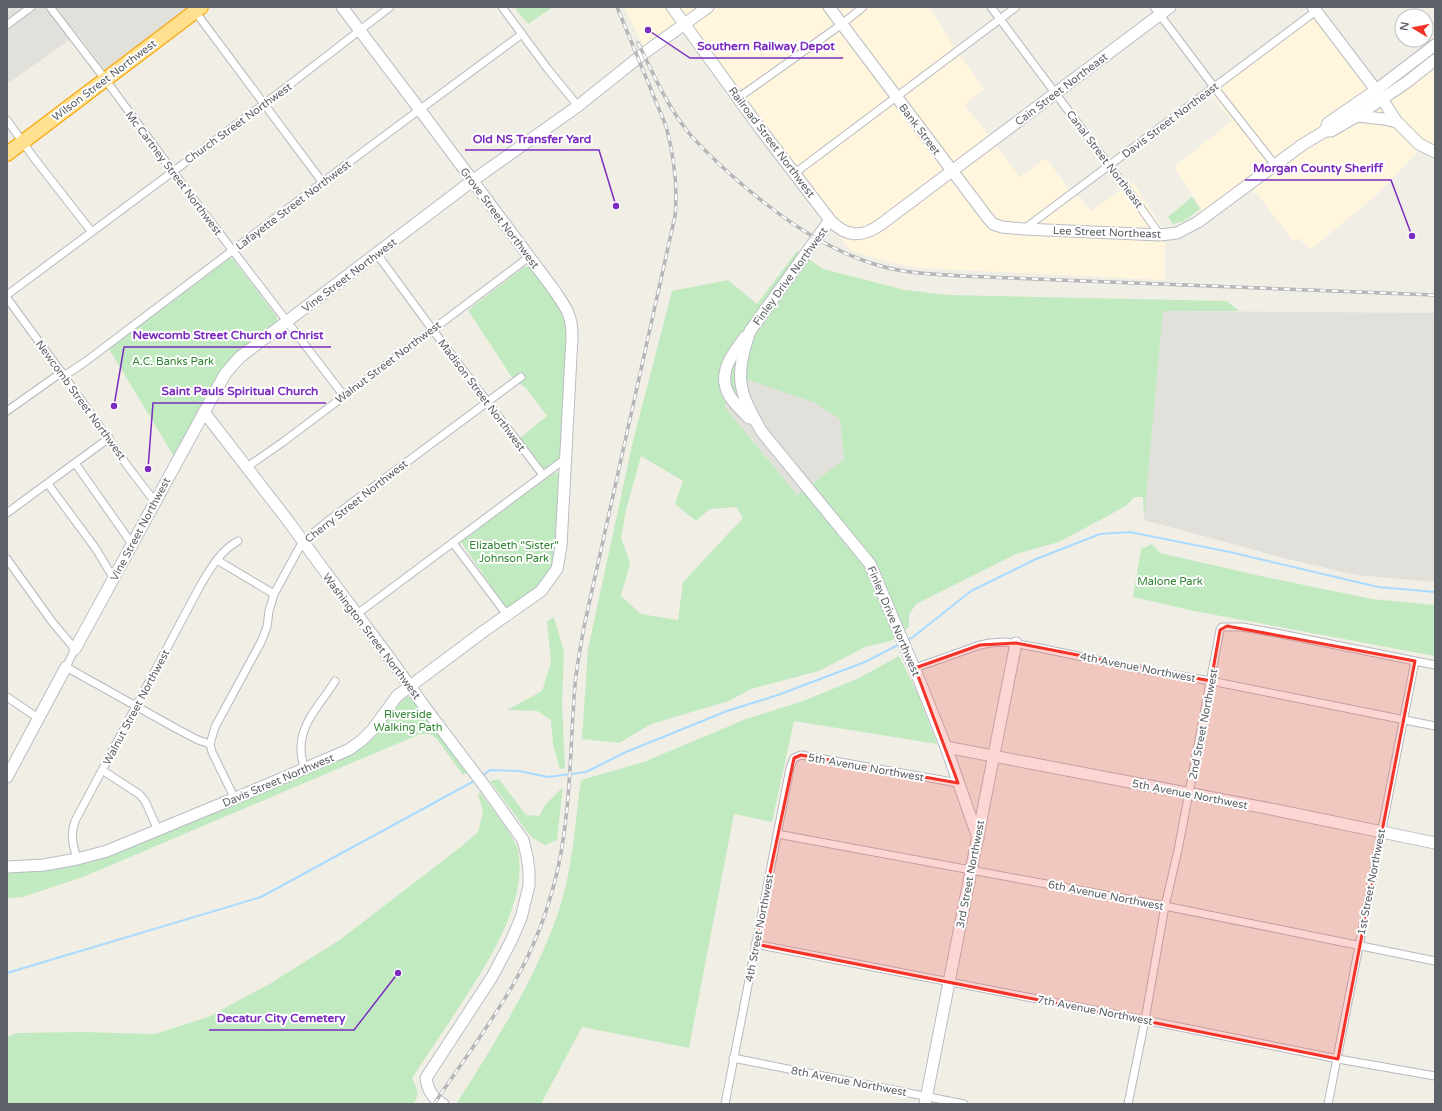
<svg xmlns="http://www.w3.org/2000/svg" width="1442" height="1111" font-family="'Varela Round',sans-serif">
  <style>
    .commercial { fill: #fff6dd }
    .industrial { fill: #e2e0da }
    .green { fill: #c2eac1; fill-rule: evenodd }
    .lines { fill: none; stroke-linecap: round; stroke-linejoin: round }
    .stream { stroke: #a8dbff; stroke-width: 2 }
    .street-casing { stroke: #b6b9be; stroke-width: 9 }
    .secondary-casing { stroke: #b9bdc3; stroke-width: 13 }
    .highway-casing { stroke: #f7a300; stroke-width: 16 }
    .street { stroke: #fff; stroke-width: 7 }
    .secondary { stroke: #fff; stroke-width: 11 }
    .highway { stroke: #ffe08f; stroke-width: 14 }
    .rail-casing { stroke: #b5b6b7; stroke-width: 3.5 }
    .rail { stroke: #fff; stroke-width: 2; stroke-dasharray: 6; stroke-linecap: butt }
    .marked { fill: #f53227; fill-opacity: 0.2; stroke: #f53227; stroke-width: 3; stroke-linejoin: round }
    .labels { text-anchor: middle; stroke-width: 4; stroke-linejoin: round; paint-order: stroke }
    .street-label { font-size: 11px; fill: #5d6268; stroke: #fff }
    .park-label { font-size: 11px; fill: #2f8530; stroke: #fff }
    .leader { fill: none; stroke: #7b2cbf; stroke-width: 1.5 }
    .callout-dot { fill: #7b2cbf; stroke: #fff; stroke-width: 1.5 }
    .callout-label { font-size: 12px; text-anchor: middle; font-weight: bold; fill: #7b2cbf; stroke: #fff; stroke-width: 4; stroke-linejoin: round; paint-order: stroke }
  </style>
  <rect width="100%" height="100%" fill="#f1eee6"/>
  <g class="commercial">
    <polygon points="624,7 930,7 954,48 984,88 965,105 1020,177 1046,158 1070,191 1079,197 1091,211 1133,182 1165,232 1165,280 919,268 891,263 850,250 683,30 648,55"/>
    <polygon points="1310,12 1382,104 1435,64 1435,155 1418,151 1380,192 1310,250 1299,238 1293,241 1248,182 1205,214 1174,167 1232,121 1207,89"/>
  </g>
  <g class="industrial">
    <polygon points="7,7 189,7 104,70 78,34 7,84"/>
    <polygon points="1163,311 1435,313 1435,582 1356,575 1288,559 1144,520"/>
    <polygon points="748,379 815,403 840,419 844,461 797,495 724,406"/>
  </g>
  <g class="green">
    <polygon points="514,7 553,7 528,24"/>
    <polygon points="1192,197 1200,209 1184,221 1173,224 1168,217"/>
    <path d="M797,251l26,18 82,21 44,5 278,6 12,10h-76l-19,209 -1,-23h-9l-8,9 -67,36 -43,12 -100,50 -7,11v12l-18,14 -26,6 -46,24 -68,18 -22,12 -78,23 -32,19 -37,-4 6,-90 45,-208 39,-150 56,-11 29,24zM749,380l66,23 25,16 4,41 -47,35 -73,-89zM641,456l42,25 -8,23 21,17 14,-12 26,-2 7,11 -60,64 -5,38 -37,-6 -20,-18 9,-33 -9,-25 5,-28z"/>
    <polygon points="230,258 233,259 277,317 277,323 240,349 223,369 175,458 109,349"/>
    <polygon points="524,267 531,267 563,311 570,327 561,458 545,470 520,438 547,416 526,388 513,379 468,310"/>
    <polygon points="555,472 559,473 554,553 551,567 538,587 509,608 504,605 461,542"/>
    <polygon points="1152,544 1160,553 1265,577 1372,599 1435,605 1435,656 1194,611 1133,597 1141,549"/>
    <polygon points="554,617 564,652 562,702 565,768 560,769 553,744 551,720 537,711 507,710 542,691 551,662 547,621"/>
    <path d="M899,656l18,36 20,52 -143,-23 -22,101 -38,-8 -45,234 -107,-21 -41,77 -84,-1c39,-62 80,-126 103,-196 13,-41 15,-85 21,-127l63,-18 102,-43 57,-18 54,-22z"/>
    <path d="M406,697h7l55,75 -5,3 -27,-37 -6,-4h-10l-337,143 -60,20 -16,1v-28c24,-1 48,-1 71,-6 19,-3 37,-11 54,-17l216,-91 15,-9 12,-11 15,-22z"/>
    <polygon points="499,779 526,815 539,816 546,804 563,787 557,840 545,845 531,837 490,781"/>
    <path d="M480,792c9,14 35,44 38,59 11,53 -36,121 -64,164 -14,21 -28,42 -42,63 5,11 9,15 1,26h-406v-67l10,-4 65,-1 73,2 53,-17 63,-34 70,-44 121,-93 16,-14 5,-21 -5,-16z"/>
  </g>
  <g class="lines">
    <g class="stream">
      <polyline points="906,641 913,637 971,591 1036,559 1100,534 1130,532 1230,552 1378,587 1435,592"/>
      <polyline points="481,777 490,770 519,771 548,777 586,772 626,752 727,711 778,695 865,662 900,644"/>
      <polyline points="7,973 261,897 476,780"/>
    </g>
    <g class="street-casing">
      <g id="street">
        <polyline points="50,7 105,79 188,192 344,396"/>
        <polyline points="502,7 547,68 578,106"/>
        <polyline points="991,7 1141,208 1160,235"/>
        <polyline points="1154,7 1214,87 1275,165"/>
        <polyline points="194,10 323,183"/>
        <polyline points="7,25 31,7"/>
        <polyline points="738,98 842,24 863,7"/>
        <polyline points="7,120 34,158 91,231"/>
        <polyline points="795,173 1016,7"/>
        <polyline points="1024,229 1316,11"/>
        <polyline points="377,254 432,329 543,475"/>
        <polyline points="7,295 284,89 390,7"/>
        <polyline points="7,298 64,376 129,468 155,502"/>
        <polyline points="64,376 85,362 376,142 522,34"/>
        <polyline points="7,411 62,372"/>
        <polyline points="75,463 132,544"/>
        <polyline points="247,467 283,442 529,257"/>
        <polyline points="48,484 96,549 114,579"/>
        <polyline points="7,513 109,438"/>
        <polyline points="453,543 507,615"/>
        <polyline points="7,559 53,623 75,649 66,667 177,729 198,740 210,744"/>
        <polyline points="217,560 274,594"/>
        <polyline points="357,614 565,459"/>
        <polyline points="915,668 980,645 990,643 1006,642 1035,647 1145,670 1211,681 1435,726"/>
        <polyline points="7,697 38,718"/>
        <path d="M304,768c-1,-6 -3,-12 -3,-18 -1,-28 21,-47 34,-69"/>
        <polyline points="102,770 139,794 145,801 158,830"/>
        <polyline points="235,799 212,752 210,744 215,727 261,642 267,627 269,611 274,594 303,541 333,517 521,377"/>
        <polyline points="777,834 1165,906 1435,961"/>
        <path d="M77,859c-4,-14 -7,-24 -2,-38l125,-235c10,-17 20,-35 38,-45"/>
        <polyline points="755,944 1145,1020 1338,1059 1435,1076"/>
        <polyline points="733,1058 964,1104"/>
        <polyline points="725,1104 790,768 794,758 801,755 958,783"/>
        <polyline points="1128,1104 1145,1020 1165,906 1178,850 1220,630 1222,627 1242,627 1281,634 1435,665"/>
        <polyline points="1328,1104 1415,661"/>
      </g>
    </g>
    <g class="secondary-casing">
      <g id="secondary">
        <path d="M672,7l87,120 71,93c16,17 31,18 50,5l290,-218"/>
        <polyline points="829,7 987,217 993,224 1002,227 1024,229 1160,235 1177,233 1198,222 1302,145 1325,131 1331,131 1357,116 1407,82 1435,60"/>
        <polyline points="1313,7 1376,90 1397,122 1419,144 1435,152"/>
        <polyline points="1357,116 1384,119 1397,122"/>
        <polyline points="1325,131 1328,123 1376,90 1435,45"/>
        <path d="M830,220l-80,111c-15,45 -13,59 12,101l108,132 50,118 26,65 32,91"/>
        <path d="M745,337c-11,15 -25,32 -19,51 3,11 15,22 23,30"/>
        <path d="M204,412l85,110 29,40 73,98 36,50 59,78 37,52 4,16 2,15v15l-8,32 -10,23 -19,36 -66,101c2,12 6,20 17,26"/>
        <polyline points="75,649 225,374 240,357 472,181 578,106 643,54 708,7"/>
        <polyline points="946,747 1276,810 1435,843"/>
        <polyline points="7,777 66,667"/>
        <path d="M7,867l37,-2 33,-6 30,-8 150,-62 91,-39 13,-9 12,-12 24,-33 87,-65 57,-40 16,-22 4,-23 11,-209c0,-23 -6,-29 -18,-47l-134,-180 -78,-103"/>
        <polyline points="925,1104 1016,643"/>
      </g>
    </g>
    <g class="highway-casing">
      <polyline id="highway" points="7,154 201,7"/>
    </g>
    <use href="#street" class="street"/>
    <use href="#secondary" class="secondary"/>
    <use href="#highway" class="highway"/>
    <g class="rail-casing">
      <g id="rail">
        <path d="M638,43c15,30 29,63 50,89 15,18 33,34 50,49 44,38 93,73 150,87 24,6 49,6 73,8l474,19"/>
        <path d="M434,1104c27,-40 56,-79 80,-121 20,-35 35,-75 44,-115 13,-60 12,-122 17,-183 2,-21 6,-42 10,-63l90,-406c3,-31 -1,-60 -9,-90l-49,-119"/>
      </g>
    </g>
    <use href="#rail" class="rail"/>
  </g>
  <path class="marked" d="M1227,626l188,35 -77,398 -583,-115 39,-186 7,-3 157,28 -43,-115 65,-23 36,-2 195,38 9,-51z"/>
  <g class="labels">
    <g class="street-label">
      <text transform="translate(104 80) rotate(-37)" y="4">Wilson Street Northwest</text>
      <text transform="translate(1061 89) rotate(-37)" y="4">Cain Street Northeast</text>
      <text transform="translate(1170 120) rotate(-37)" y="4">Davis Street Northeast</text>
      <text transform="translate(238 123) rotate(-36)" y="4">Church Street Northwest</text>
      <text transform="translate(920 129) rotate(53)" y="4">Bank Street</text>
      <text transform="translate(772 142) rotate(53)" y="4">Railroad Street Northwest</text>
      <text transform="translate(1105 159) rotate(53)" y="4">Canal Street Northeast</text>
      <text transform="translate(174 173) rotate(53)" y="4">Mc Cartney Street Northwest</text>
      <text transform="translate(293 205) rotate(-37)" y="4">Lafayette Street Northwest</text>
      <text transform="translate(500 218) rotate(53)" y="4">Grove Street Northwest</text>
      <text transform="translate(1107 232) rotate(2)" y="4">Lee Street Northeast</text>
      <text transform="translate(349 275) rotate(-37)" y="4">Vine Street Northwest</text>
      <text transform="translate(790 276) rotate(-54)" y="4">Finley Drive Northwest</text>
      <text transform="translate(388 362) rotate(-37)" y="4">Walnut Street Northwest</text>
      <text transform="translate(482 395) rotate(53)" y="4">Madison Street Northwest</text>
      <text transform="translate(81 400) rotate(54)" y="4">Newcomb Street Northwest</text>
      <text transform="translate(356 501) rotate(-38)" y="4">Cherry Street Northwest</text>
      <text transform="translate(140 529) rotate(-62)" y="4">Vine Street Northwest</text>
      <text transform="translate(894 621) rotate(67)" y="4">Finley Drive Northwest</text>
      <text transform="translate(372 636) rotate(53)" y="4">Washington Street Northwest</text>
      <text transform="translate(1138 667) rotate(11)" y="4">4th Avenue Northwest</text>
      <text transform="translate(136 707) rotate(-62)" y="4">Walnut Street Northwest</text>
      <text transform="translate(1203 724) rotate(-79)" y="4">2nd Street Northwest</text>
      <text transform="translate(866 767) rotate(10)" y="4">5th Avenue Northwest</text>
      <text transform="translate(278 780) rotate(-23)" y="4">Davis Street Northwest</text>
      <text transform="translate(1190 794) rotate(11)" y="4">5th Avenue Northwest</text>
      <text transform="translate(970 874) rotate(-79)" y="4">3rd Street Northwest</text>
      <text transform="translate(1371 882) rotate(-79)" y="4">1st Street Northwest</text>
      <text transform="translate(1106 895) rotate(11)" y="4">6th Avenue Northwest</text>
      <text transform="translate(759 928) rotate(-79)" y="4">4th Street Northwest</text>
      <text transform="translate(1095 1010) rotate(11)" y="4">7th Avenue Northwest</text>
      <text transform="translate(849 1081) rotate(11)" y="4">8th Avenue Northwest</text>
    </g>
    <g class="park-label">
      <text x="173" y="365">A.C. Banks Park</text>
      <text x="514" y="549">Elizabeth "Sister"<tspan x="514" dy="13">Johnson Park</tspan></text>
      <text x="1170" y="585">Malone Park</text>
      <text x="408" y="718">Riverside<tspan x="408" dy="13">Walking Path</tspan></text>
    </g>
  </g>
  <path class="leader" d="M648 30L690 58H843M616 206L599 150H465M1412 236L1391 180H1245M114 406L124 347H331M148 469L153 403H326M398 973L354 1030H209"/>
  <g class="callout-dot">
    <circle cx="648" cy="30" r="4"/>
    <circle cx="616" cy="206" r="4"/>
    <circle cx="1412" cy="236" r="4"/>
    <circle cx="114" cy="406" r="4"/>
    <circle cx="148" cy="469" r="4"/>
    <circle cx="398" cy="973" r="4"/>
  </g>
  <g class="callout-label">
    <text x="766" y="50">Southern Railway Depot</text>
    <text x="532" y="143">Old NS Transfer Yard</text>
    <text x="1318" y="172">Morgan County Sheriff</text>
    <text x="228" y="339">Newcomb Street Church of Christ</text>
    <text x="240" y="395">Saint Pauls Spiritual Church</text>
    <text x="281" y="1022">Decatur City Cemetery</text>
  </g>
  <rect width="1442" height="1111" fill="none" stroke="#5d6268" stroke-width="16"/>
  <g transform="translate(1414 28) rotate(280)"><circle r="19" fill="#ffffff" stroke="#bec0c3"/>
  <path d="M0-3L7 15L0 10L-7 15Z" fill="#f53227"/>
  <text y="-6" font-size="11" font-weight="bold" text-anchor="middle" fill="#5d6268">N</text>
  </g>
</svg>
